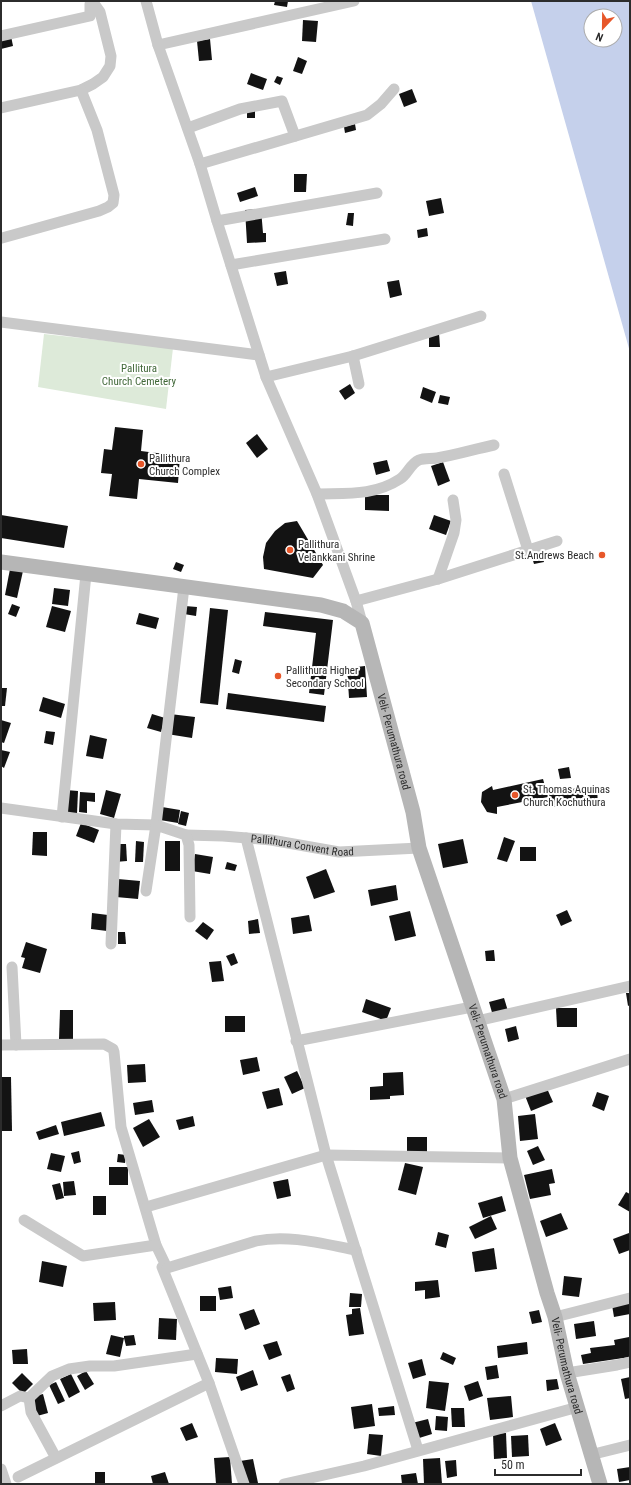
<svg xmlns="http://www.w3.org/2000/svg" width="631" height="1485" font-family="'Roboto Condensed',sans-serif">
  <style>
    .green { fill: #ddead9 }
    .water { fill: #c5d0eb; fill-rule: evenodd }
    .building { fill: #131313 }
    .lines { fill: none; stroke-linecap: round; stroke-linejoin: round }
    .street { stroke: #c9c9c9; stroke-width: 11 }
    .secondary { stroke: #b6b6b6; stroke-width: 15 }
    .poi-dot { fill: #e7572a; stroke: #fff; stroke-width: 1.5 }
    .labels { text-anchor: middle; stroke-width: 4; stroke-linejoin: round; paint-order: stroke }
    .park-label { font-size: 11px; fill: #416839; stroke: #fff }
    .poi-label { font-size: 11px; fill: #2c2c2c; stroke: #fff; text-anchor: start }
    .street-label { font-size: 11px; fill: #2c2c2c; stroke: #fff }
  </style>
  <rect width="100%" height="100%" fill="#fff"/>
  <polygon class="green" points="44,334 173,348 166,409 38,387"/>
  <path class="water" d="M531,1h99v351zM591,16h24v24h-24z"/>
  <g class="building">
    <polygon points="275,1 288,1 287,7 274,5"/>
    <polygon points="303,20 318,21 316,42 302,41"/>
    <polygon points="11,36 13,46 1,49 1,39"/>
    <polygon points="210,39 212,60 199,61 197,41"/>
    <polygon points="298,57 307,61 302,74 293,71"/>
    <polygon points="251,73 267,79 263,90 247,84"/>
    <polygon points="277,76 283,78 280,85 274,82"/>
    <polygon points="412,89 417,102 404,107 399,94"/>
    <polygon points="247,110 255,111 255,118 247,118"/>
    <polygon points="355,124 356,130 345,133 344,127"/>
    <polygon points="294,174 307,174 306,192 294,192"/>
    <polygon points="255,187 258,196 240,202 237,193"/>
    <polygon points="441,198 444,213 429,216 426,201"/>
    <polygon points="261,209 263,233 266,233 266,242 247,243 245,210"/>
    <polygon points="348,213 354,213 353,226 346,225"/>
    <polygon points="427,228 428,236 418,238 417,230"/>
    <polygon points="286,271 288,284 277,286 274,273"/>
    <polygon points="399,280 402,295 390,298 387,282"/>
    <polygon points="429,333 439,333 440,347 429,347"/>
    <polygon points="350,384 355,393 345,400 339,391"/>
    <polygon points="423,387 436,392 432,403 420,398"/>
    <polygon points="440,395 450,397 448,405 438,403"/>
    <polygon points="115,427 143,430 141,451 180,456 178,483 139,479 137,499 109,496 112,474 101,473 104,449 112,450"/>
    <polygon points="257,434 268,449 257,458 246,443"/>
    <polygon points="387,460 390,471 376,475 373,463"/>
    <polygon points="443,462 450,481 438,486 431,466"/>
    <polygon points="365,495 389,495 389,511 365,510"/>
    <polygon points="1,515 68,526 64,548 1,538"/>
    <polygon points="434,515 451,521 446,535 429,529"/>
    <polygon points="297,521 323,565 313,578 264,569 263,557 266,543 275,531 285,523"/>
    <polygon points="541,551 544,562 534,564 531,554"/>
    <polygon points="176,562 184,565 181,572 173,569"/>
    <polygon points="10,569 23,571 17,598 5,595"/>
    <polygon points="54,588 70,590 68,606 52,604"/>
    <polygon points="12,604 20,607 16,617 8,614"/>
    <polygon points="52,606 71,611 65,632 46,627"/>
    <polygon points="185,606 197,607 196,616 184,614"/>
    <polygon points="210,608 228,610 218,705 200,703"/>
    <polygon points="265,612 333,620 324,695 309,693 316,633 263,626"/>
    <polygon points="139,613 159,618 156,629 136,624"/>
    <polygon points="235,659 242,661 239,674 232,672"/>
    <polygon points="365,666 367,697 349,698 347,668"/>
    <polygon points="1,688 7,688 5,706 1,706"/>
    <polygon points="228,693 326,706 324,722 226,709"/>
    <polygon points="43,697 65,704 61,718 39,711"/>
    <polygon points="152,714 165,718 161,732 147,728"/>
    <polygon points="170,714 195,717 192,738 167,734"/>
    <polygon points="1,720 11,723 4,743 1,742"/>
    <polygon points="46,731 55,732 53,745 44,743"/>
    <polygon points="90,735 107,739 103,759 86,756"/>
    <polygon points="1,750 10,752 4,768 1,766"/>
    <polygon points="569,767 571,778 560,779 558,769"/>
    <polygon points="543,779 548,797 497,807 497,814 487,812 481,802 482,792 492,786 493,790"/>
    <polygon points="597,788 598,805 550,807 549,789"/>
    <polygon points="66,790 78,791 77,814 64,813"/>
    <polygon points="106,790 121,794 114,818 100,814"/>
    <polygon points="80,792 95,793 95,802 87,801 87,813 79,812"/>
    <polygon points="162,807 180,810 178,823 160,820"/>
    <polygon points="181,811 189,813 186,826 178,824"/>
    <polygon points="81,823 99,830 94,843 76,836"/>
    <polygon points="33,832 47,832 47,856 32,855"/>
    <polygon points="504,837 515,841 507,862 497,859"/>
    <polygon points="463,839 468,863 443,868 438,844"/>
    <polygon points="136,841 144,842 143,862 135,862"/>
    <rect x="165" y="841" width="15" height="30"/>
    <polygon points="114,844 126,844 127,861 115,862"/>
    <rect x="520" y="847" width="16" height="14"/>
    <polygon points="195,854 213,857 210,874 192,871"/>
    <polygon points="227,862 237,865 235,871 225,869"/>
    <polygon points="326,869 335,892 314,899 306,877"/>
    <polygon points="118,879 140,881 138,899 116,897"/>
    <polygon points="396,885 398,900 371,906 368,890"/>
    <polygon points="567,910 572,921 561,926 556,915"/>
    <polygon points="410,911 416,936 395,941 389,916"/>
    <polygon points="92,913 108,915 107,931 91,929"/>
    <polygon points="309,915 312,931 293,934 291,918"/>
    <polygon points="258,919 260,933 249,934 248,921"/>
    <polygon points="203,922 214,930 207,940 195,931"/>
    <polygon points="118,932 125,932 126,944 118,944"/>
    <polygon points="26,942 47,949 40,973 22,968 25,958 21,957"/>
    <polygon points="494,950 495,961 486,961 485,951"/>
    <polygon points="234,953 238,963 231,966 226,956"/>
    <polygon points="221,961 224,981 212,982 209,962"/>
    <polygon points="626,993 630,993 630,1005 628,1006"/>
    <polygon points="504,998 508,1011 493,1016 489,1002"/>
    <polygon points="366,999 391,1008 386,1021 362,1012"/>
    <polygon points="556,1008 577,1008 577,1027 557,1027"/>
    <polygon points="60,1010 73,1010 73,1039 59,1039"/>
    <rect x="225" y="1016" width="20" height="16"/>
    <polygon points="516,1026 519,1039 508,1042 505,1029"/>
    <polygon points="257,1057 260,1071 243,1075 240,1060"/>
    <polygon points="145,1064 146,1082 128,1083 127,1065"/>
    <polygon points="297,1071 305,1088 292,1094 284,1077"/>
    <polygon points="403,1072 404,1095 390,1096 390,1099 370,1100 370,1087 383,1086 383,1073"/>
    <polygon points="1,1077 11,1077 12,1131 1,1131"/>
    <polygon points="545,1084 553,1102 531,1111 524,1093"/>
    <polygon points="279,1088 283,1105 267,1109 262,1092"/>
    <polygon points="597,1092 609,1096 604,1111 592,1106"/>
    <polygon points="152,1100 154,1112 135,1115 133,1103"/>
    <polygon points="101,1112 105,1126 64,1136 61,1122"/>
    <polygon points="535,1114 538,1139 520,1141 518,1116"/>
    <polygon points="193,1116 195,1126 179,1130 176,1120"/>
    <polygon points="149,1119 160,1137 143,1147 133,1128"/>
    <polygon points="56,1125 59,1134 39,1140 36,1132"/>
    <rect x="407" y="1137" width="20" height="15"/>
    <polygon points="538,1146 545,1160 533,1165 527,1151"/>
    <polygon points="79,1151 81,1162 74,1164 71,1153"/>
    <polygon points="51,1153 65,1156 61,1172 47,1169"/>
    <polygon points="118,1154 126,1155 125,1163 117,1162"/>
    <polygon points="405,1163 423,1167 416,1195 398,1190"/>
    <rect x="109" y="1167" width="19" height="18"/>
    <polygon points="552,1169 555,1183 549,1184 551,1195 530,1199 524,1175"/>
    <polygon points="288,1179 291,1196 277,1199 273,1182"/>
    <polygon points="74,1181 76,1195 64,1196 63,1182"/>
    <polygon points="60,1183 64,1198 56,1200 52,1185"/>
    <polygon points="626,1192 630,1194 630,1212 618,1205"/>
    <rect x="93" y="1196" width="13" height="19"/>
    <polygon points="502,1196 506,1211 483,1218 478,1203"/>
    <polygon points="561,1213 568,1229 546,1237 540,1221"/>
    <polygon points="491,1216 497,1229 475,1239 469,1227"/>
    <polygon points="438,1232 449,1235 446,1248 435,1245"/>
    <polygon points="629,1233 630,1250 619,1254 613,1239"/>
    <polygon points="494,1248 497,1269 475,1272 472,1252"/>
    <polygon points="42,1261 67,1266 63,1287 39,1282"/>
    <polygon points="564,1276 582,1278 579,1297 562,1295"/>
    <polygon points="438,1280 440,1297 425,1299 425,1290 415,1291 415,1282"/>
    <polygon points="231,1286 233,1298 220,1300 218,1288"/>
    <polygon points="350,1293 362,1294 361,1307 349,1307"/>
    <rect x="200" y="1296" width="16" height="15"/>
    <polygon points="115,1302 116,1320 94,1321 93,1303"/>
    <polygon points="630,1302 630,1314 614,1317 612,1305"/>
    <polygon points="360,1308 364,1334 349,1336 346,1315 352,1314 352,1309"/>
    <polygon points="254,1309 260,1324 245,1330 239,1314"/>
    <polygon points="539,1310 542,1322 532,1324 529,1312"/>
    <polygon points="159,1318 177,1319 176,1340 158,1339"/>
    <polygon points="594,1321 596,1336 576,1339 574,1324"/>
    <polygon points="111,1335 124,1338 124,1336 134,1335 136,1345 126,1346 124,1338 120,1357 106,1354"/>
    <polygon points="629,1337 630,1357 583,1364 581,1355 591,1353 590,1348 615,1345 614,1340"/>
    <polygon points="277,1341 282,1355 269,1360 263,1345"/>
    <polygon points="527,1342 528,1354 498,1358 497,1346"/>
    <polygon points="27,1349 28,1364 13,1364 12,1350"/>
    <polygon points="443,1352 456,1358 453,1365 440,1359"/>
    <polygon points="216,1358 238,1359 237,1374 215,1372"/>
    <polygon points="422,1359 426,1375 413,1379 408,1363"/>
    <polygon points="497,1365 499,1378 487,1380 485,1367"/>
    <polygon points="253,1370 258,1385 241,1391 236,1377"/>
    <polygon points="86,1371 94,1384 85,1390 77,1376"/>
    <polygon points="22,1373 33,1384 23,1394 12,1383"/>
    <polygon points="71,1374 80,1392 69,1398 60,1379"/>
    <polygon points="290,1374 295,1389 287,1392 281,1377"/>
    <polygon points="630,1377 630,1398 625,1399 621,1379"/>
    <polygon points="557,1379 559,1389 547,1391 546,1380"/>
    <polygon points="429,1381 449,1383 445,1411 426,1408"/>
    <polygon points="478,1381 483,1396 469,1401 464,1386"/>
    <polygon points="56,1382 65,1401 58,1404 49,1385"/>
    <polygon points="43,1394 48,1413 37,1416 32,1397"/>
    <polygon points="511,1396 513,1417 490,1420 487,1398"/>
    <polygon points="372,1404 375,1426 354,1429 351,1407"/>
    <polygon points="394,1406 395,1415 379,1416 378,1408"/>
    <polygon points="451,1408 464,1408 465,1427 452,1427"/>
    <polygon points="436,1416 448,1417 447,1431 435,1430"/>
    <polygon points="428,1419 432,1434 416,1439 412,1423"/>
    <polygon points="192,1423 198,1437 186,1441 180,1428"/>
    <polygon points="555,1423 562,1440 546,1446 540,1429"/>
    <polygon points="506,1433 507,1458 494,1459 493,1434"/>
    <polygon points="369,1434 383,1435 381,1456 367,1454"/>
    <polygon points="528,1435 529,1456 512,1457 511,1436"/>
    <polygon points="230,1457 232,1484 216,1484 214,1458"/>
    <polygon points="440,1458 442,1484 424,1484 423,1459"/>
    <polygon points="253,1459 258,1483 245,1484 240,1461"/>
    <polygon points="456,1460 457,1476 447,1478 445,1461"/>
    <polygon points="630,1467 630,1480 619,1482 617,1469"/>
    <rect x="95" y="1472" width="10" height="12"/>
    <polygon points="165,1472 169,1484 153,1484 151,1476"/>
    <polygon points="416,1473 418,1484 402,1484 401,1475"/>
  </g>
  <g class="lines">
    <g class="street">
      <polyline points="146,1 158,45 200,164 217,221 266,377 317,494 356,601 362,623"/>
      <polyline points="1,36 90,16 90,4 95,5 100,12 111,56 110,66 103,77 93,84 81,90 1,108"/>
      <polyline points="158,45 354,1"/>
      <polyline points="188,128 240,109 282,101 295,136"/>
      <polyline points="200,164 367,115 381,104 394,89"/>
      <polyline points="217,221 377,193"/>
      <polyline points="2,238 99,211 108,207 113,203 114,195 97,130 81,90"/>
      <polyline points="231,265 385,239"/>
      <polyline points="1,322 259,355"/>
      <polyline points="353,356 359,384"/>
      <polyline points="266,377 353,356 481,316"/>
      <polyline points="504,474 528,550"/>
      <path d="M317,494c29,-1 57,2 83,-15 8,-5 10,-15 19,-19 5,-2 12,-1 18,-2 19,-3 38,-9 57,-13"/>
      <polyline points="438,579 454,533 456,520 453,500"/>
      <polyline points="356,601 438,579 557,541"/>
      <polyline points="1,808 116,824 156,825 184,587"/>
      <polyline points="62,817 86,574"/>
      <path id="s1" d="M186,835l37,1 48,4 68,12 80,-4"/>
      <polyline points="246,838 326,1155 418,1450"/>
      <polyline points="146,891 156,825 186,835 189,845 190,917"/>
      <polyline points="111,944 116,824"/>
      <polyline points="12,967 16,1045"/>
      <polyline points="477,1021 630,986"/>
      <polyline points="296,1041 472,1007"/>
      <polyline points="1,1045 104,1044 113,1049 114,1052 121,1127 156,1245 167,1268 162,1267 209,1383 244,1484"/>
      <polyline points="504,1099 630,1059"/>
      <polyline points="146,1207 326,1155 510,1158"/>
      <polyline points="24,1220 83,1256 156,1245"/>
      <path d="M167,1268l89,-27c32,-7 68,3 100,9"/>
      <polyline points="555,1317 630,1298"/>
      <polyline points="567,1373 617,1365 630,1362"/>
      <polyline points="29,1398 31,1412 56,1458"/>
      <polyline points="1,1406 20,1396 29,1398 52,1376 69,1369 90,1366 114,1366 197,1354"/>
      <polyline points="590,1455 630,1445"/>
      <polyline points="1,1469 6,1484"/>
      <polyline points="18,1477 209,1383"/>
      <polyline points="284,1484 364,1466 578,1407"/>
    </g>
    <path class="secondary" id="s2" d="M1,562l320,43 22,6 19,12 51,189 6,36 85,251 6,59 37,135 8,24 12,56 33,111"/>
  </g>
  <g class="poi-dot">
    <circle cx="141" cy="464" r="4"/>
    <circle cx="290" cy="550" r="4"/>
    <circle cx="602" cy="555" r="4"/>
    <circle cx="278" cy="676" r="4"/>
    <circle cx="515" cy="795" r="4"/>
  </g>
  <g class="labels">
    <g class="park-label">
      <text x="139" y="372">Pallitura<tspan x="139" dy="13">Church Cemetery</tspan></text>
    </g>
    <g class="poi-label">
      <text x="149" y="462">Pallithura<tspan x="149" dy="13">Church Complex</tspan></text>
      <text x="298" y="548">Pallithura<tspan x="298" dy="13">Velankkani Shrine</tspan></text>
      <text x="594" y="559" text-anchor="end">St.Andrews Beach</text>
      <text x="286" y="674">Pallithura Higher<tspan x="286" dy="13">Secondary School</tspan></text>
      <text x="523" y="793">St. Thomas Aquinas<tspan x="523" dy="13">Church Kochuthura</tspan></text>
    </g>
    <g class="street-label">
      <text dy="4" stroke="none"><textPath href="#s2" startOffset="491">Veli- Perumathura road</textPath></text>
      <text dy="4" stroke="none"><textPath href="#s1" startOffset="117">Pallithura Convent Road</textPath></text>
      <text dy="4" stroke="none"><textPath href="#s2" startOffset="815">Veli- Perumathura road</textPath></text>
      <text dy="4" stroke="none"><textPath href="#s2" startOffset="1140">Veli- Perumathura road</textPath></text>
    </g>
  </g>
  <rect width="631" height="1485" fill="none" stroke="#2c2c2c" stroke-width="4"/>
  <g transform="translate(603 28) rotate(202)"><circle r="19" fill="#ffffff" stroke="#ababab"/>
  <path d="M0-3L7 15L0 10L-7 15Z" fill="#e7572a"/>
  <text y="-6" font-size="11" font-weight="bold" text-anchor="middle" fill="#2c2c2c">N</text>
  </g>
  <path d="M495 1469v6h86v-6" fill="none" stroke="#2c2c2c" stroke-width="2"/>
  <text x="501" y="1469" font-size="12" fill="#2c2c2c" stroke="#ffffff" stroke-width="3" paint-order="stroke">50 m</text>
</svg>
